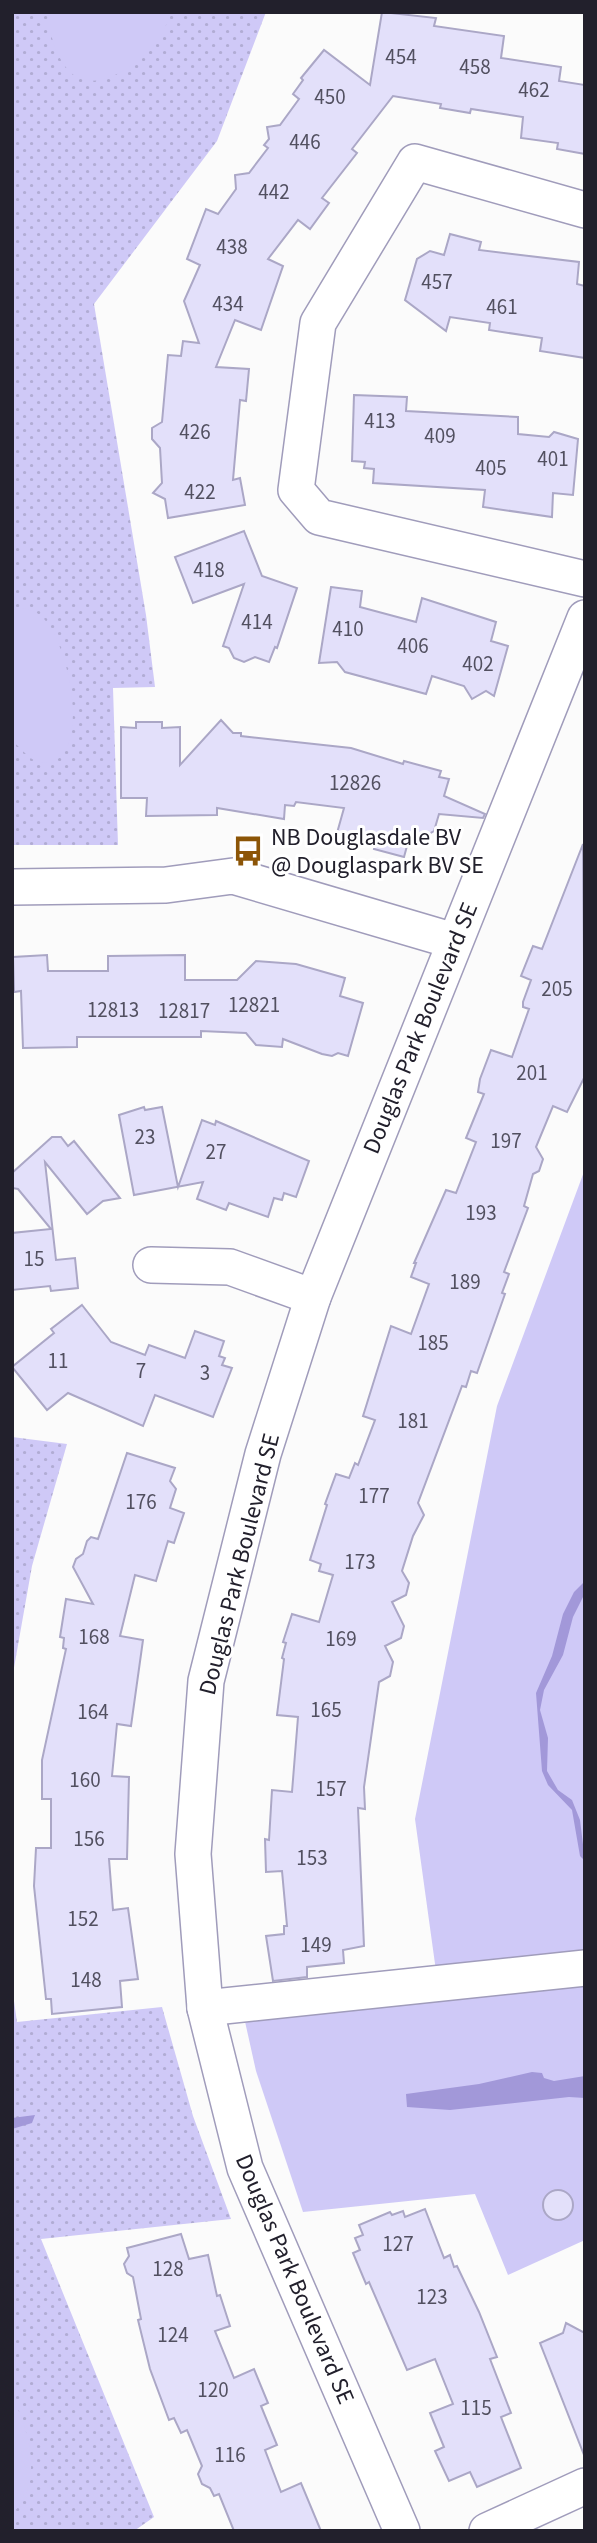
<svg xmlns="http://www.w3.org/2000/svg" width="597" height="2543" font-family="'Source Sans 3',sans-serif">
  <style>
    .grass { fill: url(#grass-dots) }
    .park { fill: #cfc9f7 }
    .water { fill: #a298d9 }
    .building { fill: #e3e0fa; stroke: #aba7c6; stroke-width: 2 }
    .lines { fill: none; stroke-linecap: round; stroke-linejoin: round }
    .minor-casing { stroke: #a09cbb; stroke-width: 38 }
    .minor { stroke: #fff; stroke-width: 35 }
    .labels { text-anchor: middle; stroke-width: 6; stroke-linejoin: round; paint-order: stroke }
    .number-label { font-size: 21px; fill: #525060 }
    .poi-label { font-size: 24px; fill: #22202c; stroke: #fff; text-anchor: start }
    .street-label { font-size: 24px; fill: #22202c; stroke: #fff }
  </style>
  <defs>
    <pattern id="grass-dots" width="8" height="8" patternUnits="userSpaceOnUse" patternTransform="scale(1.75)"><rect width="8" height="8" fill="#cfc9f7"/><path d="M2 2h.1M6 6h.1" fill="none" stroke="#b1acd4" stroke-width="1.8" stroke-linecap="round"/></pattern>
  </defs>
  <rect width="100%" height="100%" fill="#fbfbfb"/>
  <g class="grass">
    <polygon points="12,12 266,12 217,141 94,304 146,615 155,687 113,688 118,845 12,845"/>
    <polygon points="12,1437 67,1444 32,1566 12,1679"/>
    <polygon points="12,1987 17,2022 162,2007 193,2116 231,2219 41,2239 154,2517 134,2531 12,2531"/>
  </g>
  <g class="park">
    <path d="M51,12h120v1c-4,9 -8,22 -14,29 -26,29 -76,64 -99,12 -6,-12 -10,-28 -7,-42z"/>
    <path d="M12,608c12,0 20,0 30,9 25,21 50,131 10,145 -6,2 -15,0 -20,-3 -7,-5 -14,-13 -20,-19z"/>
    <polygon points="585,1169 585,2240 508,2275 475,2194 303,2212 256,2071 244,2017 440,2000 415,1819 497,1406"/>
    <path d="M12,2398c18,30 32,91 0,115z"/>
  </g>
  <g class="water">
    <polygon points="585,1581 585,1593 573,1617 563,1655 544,1690 540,1710 548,1738 547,1771 558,1790 572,1800 580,1820 585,1861 580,1856 572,1810 548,1785 542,1771 536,1693 552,1656 563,1614 574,1592"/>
    <polygon points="532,2072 542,2073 544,2078 554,2081 585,2076 585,2098 569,2097 450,2110 407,2107 406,2094 479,2084"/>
    <polygon points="35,2115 32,2123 12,2129 12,2118"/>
  </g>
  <g class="building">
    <polygon points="382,12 436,18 434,26 504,36 501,58 561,67 559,81 585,85 585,154 557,149 558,143 521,138 523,117 471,109 470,113 440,108 441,104 393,96 352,149 357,153 322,198 329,203 310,229 298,220 268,259 283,266 261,330 235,320 216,367 249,369 246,401 240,400 233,480 240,478 245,505 168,518 165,499 153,493 162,483 160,448 152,439 152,428 162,422 168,355 181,356 183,341 199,343 184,301 200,265 187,259 206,209 218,214 236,189 235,175 249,173 268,148 264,145 269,139 267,127 280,125 299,99 293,94 303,80 301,78 324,50 370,85"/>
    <polygon points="450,234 481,242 479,250 579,262 577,284 585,286 585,358 540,351 542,338 489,330 490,323 450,317 446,331 405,300 417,259 430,251 444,255"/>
    <polygon points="354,395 407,397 406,411 518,417 518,434 549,437 554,432 578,439 573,495 553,493 552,517 483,507 485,490 373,483 374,469 364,468 365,462 352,461"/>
    <polygon points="244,531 262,576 297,588 277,648 275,647 269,662 255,657 244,662 234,658 229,648 223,646 244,584 193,603 175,557"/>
    <polygon points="331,587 362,591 360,607 416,622 422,598 496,622 491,641 508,646 494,696 486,691 472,699 464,686 432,676 426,694 345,672 337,662 319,663"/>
    <polygon points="221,720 233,733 241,733 241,736 351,748 403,764 404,761 441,771 439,777 449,779 444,796 485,814 483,818 439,814 434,831 407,846 404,857 374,849 375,844 337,833 344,808 296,802 294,806 285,805 284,819 217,808 217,815 146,816 147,798 121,798 121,727 136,728 136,722 162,722 162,728 180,727 180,765"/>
    <polygon points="583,844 585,1076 567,1112 553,1106 536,1147 543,1159 539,1171 533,1174 524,1206 528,1208 504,1272 509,1274 502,1293 505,1294 477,1373 471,1371 466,1387 462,1386 418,1503 424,1515 413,1536 402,1571 409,1583 406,1595 392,1602 404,1626 401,1638 385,1646 393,1662 390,1676 379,1682 364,1787 365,1809 358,1808 364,1946 343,1950 344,1963 307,1967 307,1977 273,1981 266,1936 284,1934 284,1926 287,1926 282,1871 266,1872 265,1839 269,1840 272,1790 292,1792 298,1717 277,1715 284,1659 282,1658 286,1643 283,1642 292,1614 319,1622 333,1575 319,1571 321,1564 310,1560 327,1505 325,1504 336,1474 349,1478 355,1463 358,1465 375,1420 363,1416 391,1326 411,1334 429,1284 411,1277 416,1263 414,1263 446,1190 456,1193 476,1142 466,1138 484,1094 478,1092 480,1079 491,1050 512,1057 529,1009 523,1007 523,1002 531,980 521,976 533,946 542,949"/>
    <polygon points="47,955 48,971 108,971 108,956 185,955 185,980 237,980 256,961 296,964 345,978 340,996 363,1003 348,1056 338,1053 332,1056 322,1054 283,1039 282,1047 256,1045 246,1033 201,1031 201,1037 77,1037 77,1047 23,1048 21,991 14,992 13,957"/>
    <polygon points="144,1107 145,1110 162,1107 178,1187 202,1120 215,1125 216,1121 309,1161 296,1197 284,1193 282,1200 274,1198 268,1217 229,1203 226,1210 197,1199 203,1182 134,1195 119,1115"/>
    <polygon points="52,1137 61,1137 68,1146 74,1141 120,1198 103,1201 87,1214 45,1162 56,1260 75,1258 78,1288 51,1291 50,1286 12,1290 12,1233 51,1229 18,1189 12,1188 12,1173"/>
    <polygon points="82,1305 111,1342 145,1355 149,1345 185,1358 195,1331 224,1341 219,1356 225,1358 222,1365 232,1368 213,1417 155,1395 143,1426 68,1393 47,1410 12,1367 54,1333 51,1329"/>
    <polygon points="127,1453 175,1468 170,1481 176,1489 170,1508 184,1513 174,1543 168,1541 156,1581 135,1575 120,1636 143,1640 131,1726 117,1724 112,1776 129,1777 127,1859 109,1859 113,1910 128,1908 138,1979 120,1981 122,2007 52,2014 51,1999 46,1999 34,1886 36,1848 51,1848 51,1799 42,1799 42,1760 66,1649 63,1648 64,1638 60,1637 66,1599 93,1604 73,1567 76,1559 83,1554 87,1541 91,1537 98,1539"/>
    <circle cx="558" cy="2205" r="15"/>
    <polygon points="425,2209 444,2258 450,2255 454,2267 457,2266 479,2312 497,2357 490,2359 511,2413 501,2417 521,2468 477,2487 470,2472 449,2481 435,2451 444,2447 430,2413 453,2404 435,2359 407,2370 369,2282 366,2284 353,2253 360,2250 355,2238 363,2235 359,2225 390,2212 392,2215 403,2211 405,2217"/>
    <polygon points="181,2234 189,2259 208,2255 217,2296 220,2295 230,2326 215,2331 234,2378 254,2369 268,2403 261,2406 277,2445 265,2450 281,2492 301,2483 321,2531 234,2531 219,2494 214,2496 210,2488 202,2484 198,2474 202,2466 187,2430 181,2433 174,2418 169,2420 150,2369 138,2320 141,2319 133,2277 127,2273 124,2264 129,2256 127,2248"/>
    <polygon points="566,2323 585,2333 584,2455 540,2343 563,2333"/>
  </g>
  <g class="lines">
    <g class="minor-casing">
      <g id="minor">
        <polyline points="585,210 415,162 318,323 296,490 319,517 585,579"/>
        <polyline points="12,887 166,885 233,876 454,941"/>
        <polyline points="151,1265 230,1267 313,1297"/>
        <polyline points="205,2008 585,1968"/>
        <polyline points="402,2531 245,2168 205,2008 193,1854 206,1681 263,1454 313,1297 585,618"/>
        <polyline points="487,2531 585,2486"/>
      </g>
    </g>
    <use href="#minor" class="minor"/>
  </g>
  <defs>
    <g id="bus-bare" transform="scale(2.415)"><path d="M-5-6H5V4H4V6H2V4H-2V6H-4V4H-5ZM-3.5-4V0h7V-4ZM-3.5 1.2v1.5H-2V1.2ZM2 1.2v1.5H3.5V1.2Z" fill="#8c5507" stroke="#fff" stroke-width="2.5" paint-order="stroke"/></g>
  </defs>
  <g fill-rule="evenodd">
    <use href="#bus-bare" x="248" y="851"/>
  </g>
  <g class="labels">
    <g class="number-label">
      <text x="401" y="64">454</text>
      <text x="475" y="74">458</text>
      <text x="534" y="97">462</text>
      <text x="330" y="104">450</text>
      <text x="305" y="149">446</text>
      <text x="274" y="199">442</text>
      <text x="232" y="254">438</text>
      <text x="437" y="289">457</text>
      <text x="228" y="311">434</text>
      <text x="502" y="314">461</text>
      <text x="380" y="428">413</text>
      <text x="195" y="439">426</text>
      <text x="440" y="443">409</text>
      <text x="553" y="466">401</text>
      <text x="491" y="475">405</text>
      <text x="200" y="499">422</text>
      <text x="209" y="577">418</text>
      <text x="257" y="629">414</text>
      <text x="348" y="636">410</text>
      <text x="413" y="653">406</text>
      <text x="478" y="671">402</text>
      <text x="355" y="790">12826</text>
      <text x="557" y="996">205</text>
      <text x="254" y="1012">12821</text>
      <text x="113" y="1017">12813</text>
      <text x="184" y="1018">12817</text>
      <text x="532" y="1080">201</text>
      <text x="145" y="1144">23</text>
      <text x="506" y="1148">197</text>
      <text x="216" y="1159">27</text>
      <text x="481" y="1220">193</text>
      <text x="34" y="1266">15</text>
      <text x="465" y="1289">189</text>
      <text x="433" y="1350">185</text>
      <text x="58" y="1368">11</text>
      <text x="141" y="1378">7</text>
      <text x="205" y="1380">3</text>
      <text x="413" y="1428">181</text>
      <text x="374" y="1503">177</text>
      <text x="141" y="1509">176</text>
      <text x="360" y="1569">173</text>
      <text x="94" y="1644">168</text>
      <text x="341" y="1646">169</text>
      <text x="326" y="1717">165</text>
      <text x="93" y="1719">164</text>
      <text x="85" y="1787">160</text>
      <text x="331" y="1796">157</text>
      <text x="89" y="1846">156</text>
      <text x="312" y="1865">153</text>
      <text x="83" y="1926">152</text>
      <text x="316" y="1952">149</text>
      <text x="86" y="1987">148</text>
      <text x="398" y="2251">127</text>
      <text x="168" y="2276">128</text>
      <text x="432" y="2304">123</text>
      <text x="173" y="2342">124</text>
      <text x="213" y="2397">120</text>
      <text x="476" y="2415">115</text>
      <text x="230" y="2462">116</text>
    </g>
    <g class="poi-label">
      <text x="271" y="845">NB Douglasdale BV<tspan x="271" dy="28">@ Douglaspark BV SE</tspan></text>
    </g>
    <g class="street-label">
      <text transform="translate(420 1028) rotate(-68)" y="8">Douglas Park Boulevard SE</text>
      <text transform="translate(239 1564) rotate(-76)" y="8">Douglas Park Boulevard SE</text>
      <text transform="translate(295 2279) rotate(67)" y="8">Douglas Park Boulevard SE</text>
    </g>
  </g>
  <rect width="597" height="2543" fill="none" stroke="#22202c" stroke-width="28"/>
</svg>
